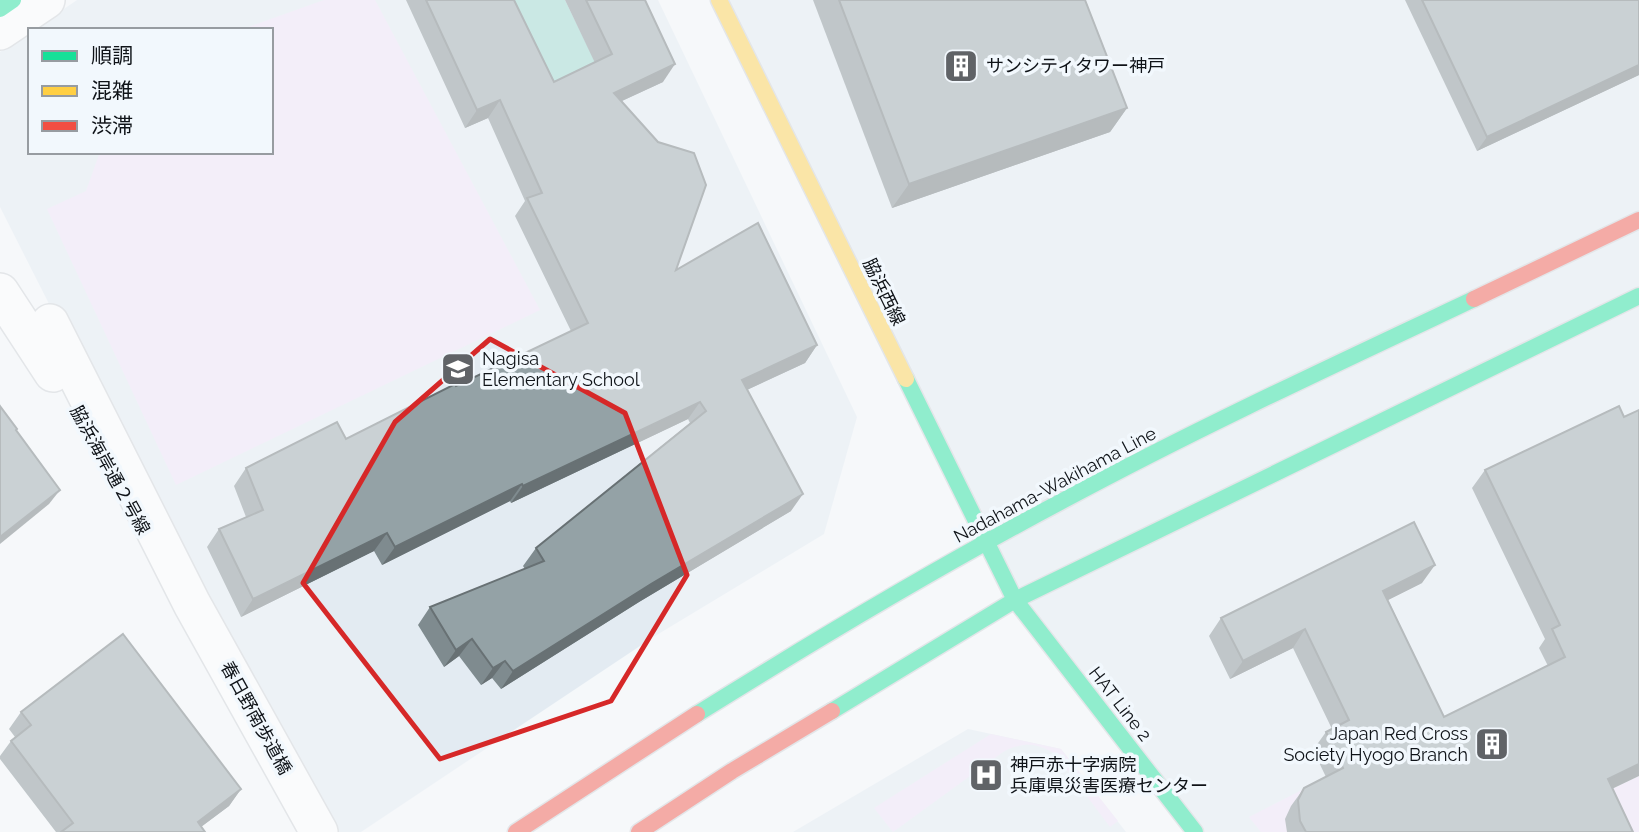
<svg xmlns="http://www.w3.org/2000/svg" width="1639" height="832" font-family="Raleway,'Noto Sans JP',sans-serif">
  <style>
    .built { fill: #e3ebf2 }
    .green { fill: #f0e2f8 }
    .water { fill: #94d5cb }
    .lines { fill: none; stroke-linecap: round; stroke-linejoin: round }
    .street-casing { stroke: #cdd0d4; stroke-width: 40 }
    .fast-casing { stroke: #cdd0d4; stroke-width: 19 }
    .slow-casing { stroke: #cdd0d4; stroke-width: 19 }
    .jam-casing { stroke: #cdd0d4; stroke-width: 19 }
    .street { stroke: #fefefe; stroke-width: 37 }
    .fast { stroke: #16e098; stroke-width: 16 }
    .slow { stroke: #ffcf43; stroke-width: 16 }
    .jam { stroke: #f24e42; stroke-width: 16 }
    .wall { fill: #7f8b8f }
    .shaded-wall { fill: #687174 }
    .building { fill: #94a2a6; stroke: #687174; stroke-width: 2 }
    .marked { fill: none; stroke: #d62828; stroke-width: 5; stroke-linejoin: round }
    .labels { text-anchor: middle; stroke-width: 7; stroke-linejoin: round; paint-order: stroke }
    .poi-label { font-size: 18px; fill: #0f1318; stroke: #f2f8fd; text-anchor: start }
    .street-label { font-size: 18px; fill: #0f1318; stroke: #f2f8fd }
  </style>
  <rect width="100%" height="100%" fill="#f5f8fa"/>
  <g class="built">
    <polygon points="77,0 658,0 857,417 824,534 655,636 361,832 334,832 204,610 0,207 0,52 30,32 30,152 271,152 271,30 33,30"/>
    <polygon points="719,0 1639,0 1639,832 1195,832 1015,600"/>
    <polygon points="968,729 1061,749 1126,832 793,832"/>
  </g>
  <g class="green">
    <polygon points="324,0 375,0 540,310 176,485 47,209 86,191 100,152 271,152 271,30 240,30"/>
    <polygon points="1534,672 1539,681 1286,818 1287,832 1261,832 1249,817"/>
    <path d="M991,734l70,15 57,72 -8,6 -54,-72c-18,-13 -34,-13 -53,-3l-110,80 -19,-24z"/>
    <polygon points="1639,776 1639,832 1626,832 1606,792"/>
  </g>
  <polygon class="water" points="493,0 565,0 600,72 542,100"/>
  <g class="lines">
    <g class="street-casing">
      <g id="street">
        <polyline points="0,31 46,0"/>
        <polyline points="0,292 53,373"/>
        <polyline points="50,323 192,604 319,832"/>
      </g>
    </g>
    <g class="fast-casing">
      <g id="fast">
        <polyline points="0,9 13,0"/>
        <polyline points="906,379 1015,600 1195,832"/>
        <polyline points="832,711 1015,600 1639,296"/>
        <path d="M697,714c120,-75 242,-148 367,-214 134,-72 272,-136 410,-201"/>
      </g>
    </g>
    <g class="slow-casing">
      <polyline id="slow" points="719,0 906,379"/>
    </g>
    <g class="jam-casing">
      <g id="jam">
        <polyline points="1474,299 1639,220"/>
        <polyline points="516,832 697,714"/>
        <polyline points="639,832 732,771 832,711"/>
      </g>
    </g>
    <use href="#street" class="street"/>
    <use href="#fast" class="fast"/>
    <use href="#slow" class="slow"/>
    <use href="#jam" class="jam"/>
  </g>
  <g class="wall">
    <polygon points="406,0 514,0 554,82 595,63 565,0 645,0 663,82 622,101 676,270 817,345 805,363 747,390 791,511 639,602 501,689 492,678 481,685 459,656 444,667 418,625 430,607 525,569 523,566 536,548 690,423 688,419 511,503 510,501 382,565 374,551 241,617 207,547 219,529 246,517 234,486 246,468 346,439 571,331 515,216 525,201 488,118 465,128"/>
    <polygon points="813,0 1085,0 1127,108 1110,132 892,208"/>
    <polygon points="1405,0 1639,0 1639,75 1477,151"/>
    <polygon points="1619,406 1612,789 1633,832 1287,832 1285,819 1291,806 1304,788 1326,777 1313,750 1326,732 1332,729 1293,648 1230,679 1209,636 1221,618 1422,583 1388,600 1444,717 1548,666 1539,648 1545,639 1472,488 1485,470"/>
    <polygon points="21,712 241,789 229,806 201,827 205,832 56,832 0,759 0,756 11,741 15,737 9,729"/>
  </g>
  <g class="shaded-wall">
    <polygon points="675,64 663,82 602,110 614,93"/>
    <polygon points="1639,65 1639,75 1477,151 1487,137"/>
    <polygon points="500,100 488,118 465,128 477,110"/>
    <polygon points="1127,108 1110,132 892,208 909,184"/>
    <polygon points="817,345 805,363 729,398 742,380"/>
    <polygon points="700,402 688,419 511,503 523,486"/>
    <polygon points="522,484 510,501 382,565 395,547"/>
    <polygon points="60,490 49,504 0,544 0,537"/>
    <polygon points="803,494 791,511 639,602 501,689 513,671 651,584"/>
    <polygon points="387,533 374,551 241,617 253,599"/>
    <polygon points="1435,565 1422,583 1370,609 1383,591"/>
    <polygon points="1305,629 1293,648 1230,679 1243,661"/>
    <polygon points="472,639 459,656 444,667 456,650"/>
    <polygon points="505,661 492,678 481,685 493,668"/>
    <polygon points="1639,764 1639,776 1595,797 1608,779"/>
    <polygon points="241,789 229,806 194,832 198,822"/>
  </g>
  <g class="building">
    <polygon points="426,0 514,0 554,82 612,54 586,0 645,0 675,64 614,93 658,142 694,153 706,185 676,270 758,223 817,345 742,380 803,494 651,584 513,671 505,661 493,668 472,639 456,650 430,607 544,561 536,548 706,411 700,402 523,486 522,484 395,547 387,533 253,599 219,529 263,510 246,468 337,422 346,439 455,384 456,386 588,323 527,198 542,193 500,100 477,110"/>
    <polygon points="839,0 1085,0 1127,108 909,184"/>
    <polygon points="1422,0 1639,0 1639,65 1487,137"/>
    <polygon points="0,406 17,429 16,430 60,490 0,537"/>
    <polygon points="1619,406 1624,417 1639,410 1639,764 1608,779 1633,832 1306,832 1300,821 1298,800 1304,788 1343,768 1326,732 1349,720 1305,629 1243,661 1221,618 1414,522 1435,565 1383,591 1444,717 1565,657 1552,629 1560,625 1485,470"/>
    <polygon points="123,634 241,789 198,822 205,832 61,832 73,823 11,741 31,725 21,712"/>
  </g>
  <path d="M0 0H1639V832H0ZM490,339l135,74 62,162 -76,126 -171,58 -137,-176 92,-161z" fill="#f5f8fa" fill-opacity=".55" fill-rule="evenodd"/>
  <path class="marked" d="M490,339l135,74 62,162 -76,126 -171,58 -137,-176 92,-161z"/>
  <defs>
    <g id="building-square" transform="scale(1.75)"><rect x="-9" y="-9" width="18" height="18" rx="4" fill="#606367" stroke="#f2f8fd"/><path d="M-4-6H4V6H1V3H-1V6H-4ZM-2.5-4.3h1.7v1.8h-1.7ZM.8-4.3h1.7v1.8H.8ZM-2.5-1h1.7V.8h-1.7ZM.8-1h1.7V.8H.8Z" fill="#fff"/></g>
    <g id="school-square" transform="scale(1.75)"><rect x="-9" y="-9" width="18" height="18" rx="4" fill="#606367" stroke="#f2f8fd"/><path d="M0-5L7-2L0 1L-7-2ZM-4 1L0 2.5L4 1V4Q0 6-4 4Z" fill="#fff"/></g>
    <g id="hospital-square" transform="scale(1.75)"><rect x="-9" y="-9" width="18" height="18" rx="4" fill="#606367" stroke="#f2f8fd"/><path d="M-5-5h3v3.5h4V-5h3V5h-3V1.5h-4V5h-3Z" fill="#fff"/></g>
  </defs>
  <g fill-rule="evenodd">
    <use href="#building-square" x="961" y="66"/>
    <use href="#school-square" x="458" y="369"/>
    <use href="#building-square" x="1492" y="744"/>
    <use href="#hospital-square" x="986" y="775"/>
  </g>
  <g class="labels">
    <g class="poi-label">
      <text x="986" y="72">サンシティタワー神戸</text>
      <text x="482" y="365">Nagisa<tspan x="482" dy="21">Elementary School</tspan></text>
      <text x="1468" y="740" text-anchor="end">Japan Red Cross<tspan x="1468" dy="21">Society Hyogo Branch</tspan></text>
      <text x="1010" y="771">神戸赤十字病院<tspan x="1010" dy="21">兵庫県災害医療センター</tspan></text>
    </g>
    <g class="street-label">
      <text transform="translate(884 292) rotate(64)" y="6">脇浜西線</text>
      <text transform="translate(110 470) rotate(61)" y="6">脇浜海岸通２号線</text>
      <text transform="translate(1055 485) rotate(-28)" y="6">Nadahama-Wakihama Line</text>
      <text transform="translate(1120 704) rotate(52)" y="6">HAT Line 2</text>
      <text transform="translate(256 718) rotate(61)" y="6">春日野南歩道橋</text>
    </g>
  </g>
  <rect x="28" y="28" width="245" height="126" fill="#f2f8fd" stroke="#979ca1" stroke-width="2"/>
  <rect x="42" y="51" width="35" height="10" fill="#16e098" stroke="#979ca1" stroke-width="2"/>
  <text x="91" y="63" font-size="21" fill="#0f1318">順調</text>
  <rect x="42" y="86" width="35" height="10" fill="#ffcf43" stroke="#979ca1" stroke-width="2"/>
  <text x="91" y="98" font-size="21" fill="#0f1318">混雑</text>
  <rect x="42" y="121" width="35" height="10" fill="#f24e42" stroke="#979ca1" stroke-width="2"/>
  <text x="91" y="133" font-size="21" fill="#0f1318">渋滞</text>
</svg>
